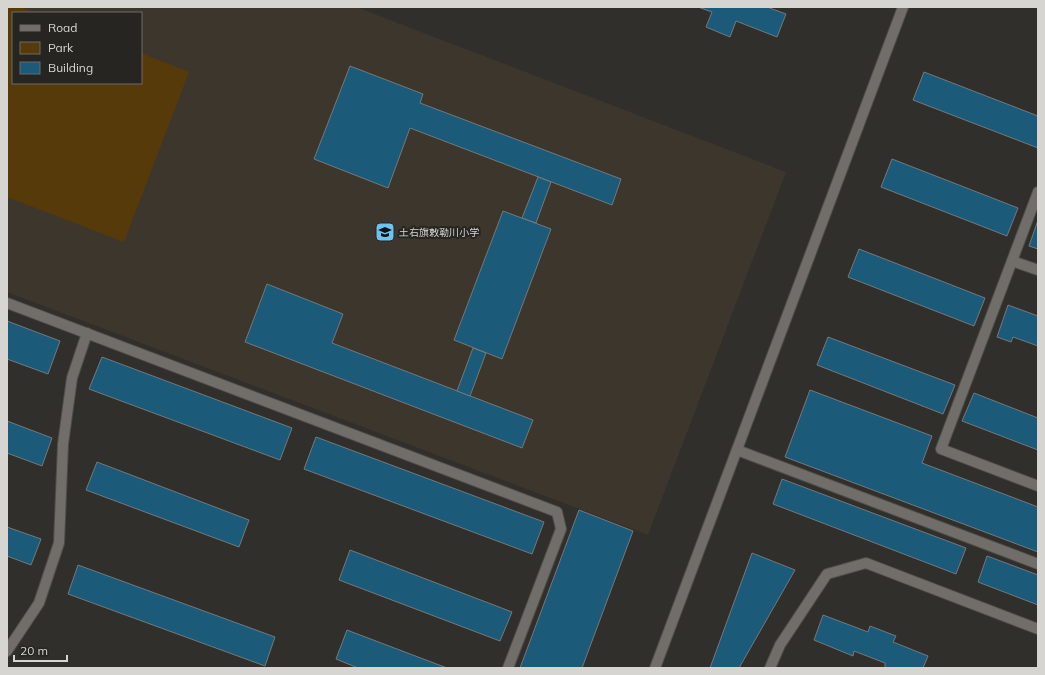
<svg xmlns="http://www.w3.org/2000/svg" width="1045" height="675" font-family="Mulish,'Noto Sans SC',sans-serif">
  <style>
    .built { fill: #3c362d; fill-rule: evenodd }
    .green { fill: #573a09 }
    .building { fill: #1b5a79; stroke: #74797c }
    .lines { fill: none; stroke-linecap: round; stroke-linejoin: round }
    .minor-casing { stroke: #4e4c49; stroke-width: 12 }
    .minor { stroke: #716e6a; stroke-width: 10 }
    .labels { text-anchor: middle; stroke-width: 4; stroke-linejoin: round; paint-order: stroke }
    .poi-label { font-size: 10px; fill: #d6d5d2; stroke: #272521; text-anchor: start }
  </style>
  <rect width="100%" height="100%" fill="#312f2b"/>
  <path class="built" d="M7,7h349l430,165 -138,363 -641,-243zM13,13h128v70h-128z"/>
  <polygon class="green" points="7,7 20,7 35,13 13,13 13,83 141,83 141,53 189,72 124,242 7,197"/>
  <g class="building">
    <polygon points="698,7 767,7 786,14 777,37 736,21 730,37 706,27 712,12"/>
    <polygon points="350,66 423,94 420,103 621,179 612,205 410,128 388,188 314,159"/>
    <polygon points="924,72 1038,116 1038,148 913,100"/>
    <polygon points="892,159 1018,208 1007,236 881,187"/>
    <polygon points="538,177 551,182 536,223 522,218"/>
    <polygon points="503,211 551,229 502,359 454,340"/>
    <polygon points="1038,220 1038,249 1029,246"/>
    <polygon points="859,249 985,298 974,326 848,277"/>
    <polygon points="267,284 343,314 332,343 533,420 522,448 245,342"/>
    <polygon points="1008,305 1038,316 1038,346 1013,337 1011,342 997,337"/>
    <polygon points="7,321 60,341 48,374 7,359"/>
    <polygon points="828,337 955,385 943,414 817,365"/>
    <polygon points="473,348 486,353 470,396 457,391"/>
    <polygon points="102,357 292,428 280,460 89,389"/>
    <polygon points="810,390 932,436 922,463 1038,507 1038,552 785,457"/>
    <polygon points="974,393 1038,418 1038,450 962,421"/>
    <polygon points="7,421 52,438 42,466 7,453"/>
    <polygon points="316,437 544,522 532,554 304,469"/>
    <polygon points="97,462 249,520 239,547 86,490"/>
    <polygon points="782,479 966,548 956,574 773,504"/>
    <polygon points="579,510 633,531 582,668 520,668"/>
    <polygon points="7,527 41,539 31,565 7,556"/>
    <polygon points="350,550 512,612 500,641 339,580"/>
    <polygon points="752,553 795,570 739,668 710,668"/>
    <polygon points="987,556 1038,575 1038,605 978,582"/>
    <polygon points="78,565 275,637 265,666 68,594"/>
    <polygon points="823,615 868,632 870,626 896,636 893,642 928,656 923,668 885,668 885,663 854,651 853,656 814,640"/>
    <polygon points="347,630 447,668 358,668 336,659"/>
  </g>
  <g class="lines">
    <g class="minor-casing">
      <g id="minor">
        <polyline points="1038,192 941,449 1038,486"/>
        <polyline points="1012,261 1038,270"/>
        <polyline points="7,303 557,512 561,529 508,668"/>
        <polyline points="737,450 1038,564"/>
        <polyline points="7,651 39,603 59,543 63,444 72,378 87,333"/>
        <polyline points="655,668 903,7"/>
        <polyline points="770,668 780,645 827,574 866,563 1038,629"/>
      </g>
    </g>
    <use href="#minor" class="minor"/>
  </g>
  <defs>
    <g id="school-square" transform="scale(1)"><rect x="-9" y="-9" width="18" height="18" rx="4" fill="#6bc3f2" stroke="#272521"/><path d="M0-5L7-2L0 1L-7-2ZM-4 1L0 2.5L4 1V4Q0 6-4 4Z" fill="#111"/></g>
  </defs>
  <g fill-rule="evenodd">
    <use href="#school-square" x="385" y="232"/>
  </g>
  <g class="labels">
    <g class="poi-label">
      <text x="399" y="236">土右旗敕勒川小学</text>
    </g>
  </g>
  <rect width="1045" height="675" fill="none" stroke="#d6d5d2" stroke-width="16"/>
  <rect x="12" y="12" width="130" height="72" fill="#272521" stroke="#6d6b68"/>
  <rect x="20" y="25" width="20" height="6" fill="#716e6a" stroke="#6d6b68"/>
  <text x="48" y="32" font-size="12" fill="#d6d5d2">Road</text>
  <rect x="20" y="42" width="20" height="12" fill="#573a09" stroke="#6d6b68"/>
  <text x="48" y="52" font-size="12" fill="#d6d5d2">Park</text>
  <rect x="20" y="62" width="20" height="12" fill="#1b5a79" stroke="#6d6b68"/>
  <text x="48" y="72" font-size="12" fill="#d6d5d2">Building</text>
  <path d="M14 655v6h53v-6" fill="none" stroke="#d6d5d2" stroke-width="2"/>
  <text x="20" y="655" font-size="12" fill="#d6d5d2" stroke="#272521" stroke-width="3" paint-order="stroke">20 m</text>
</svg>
